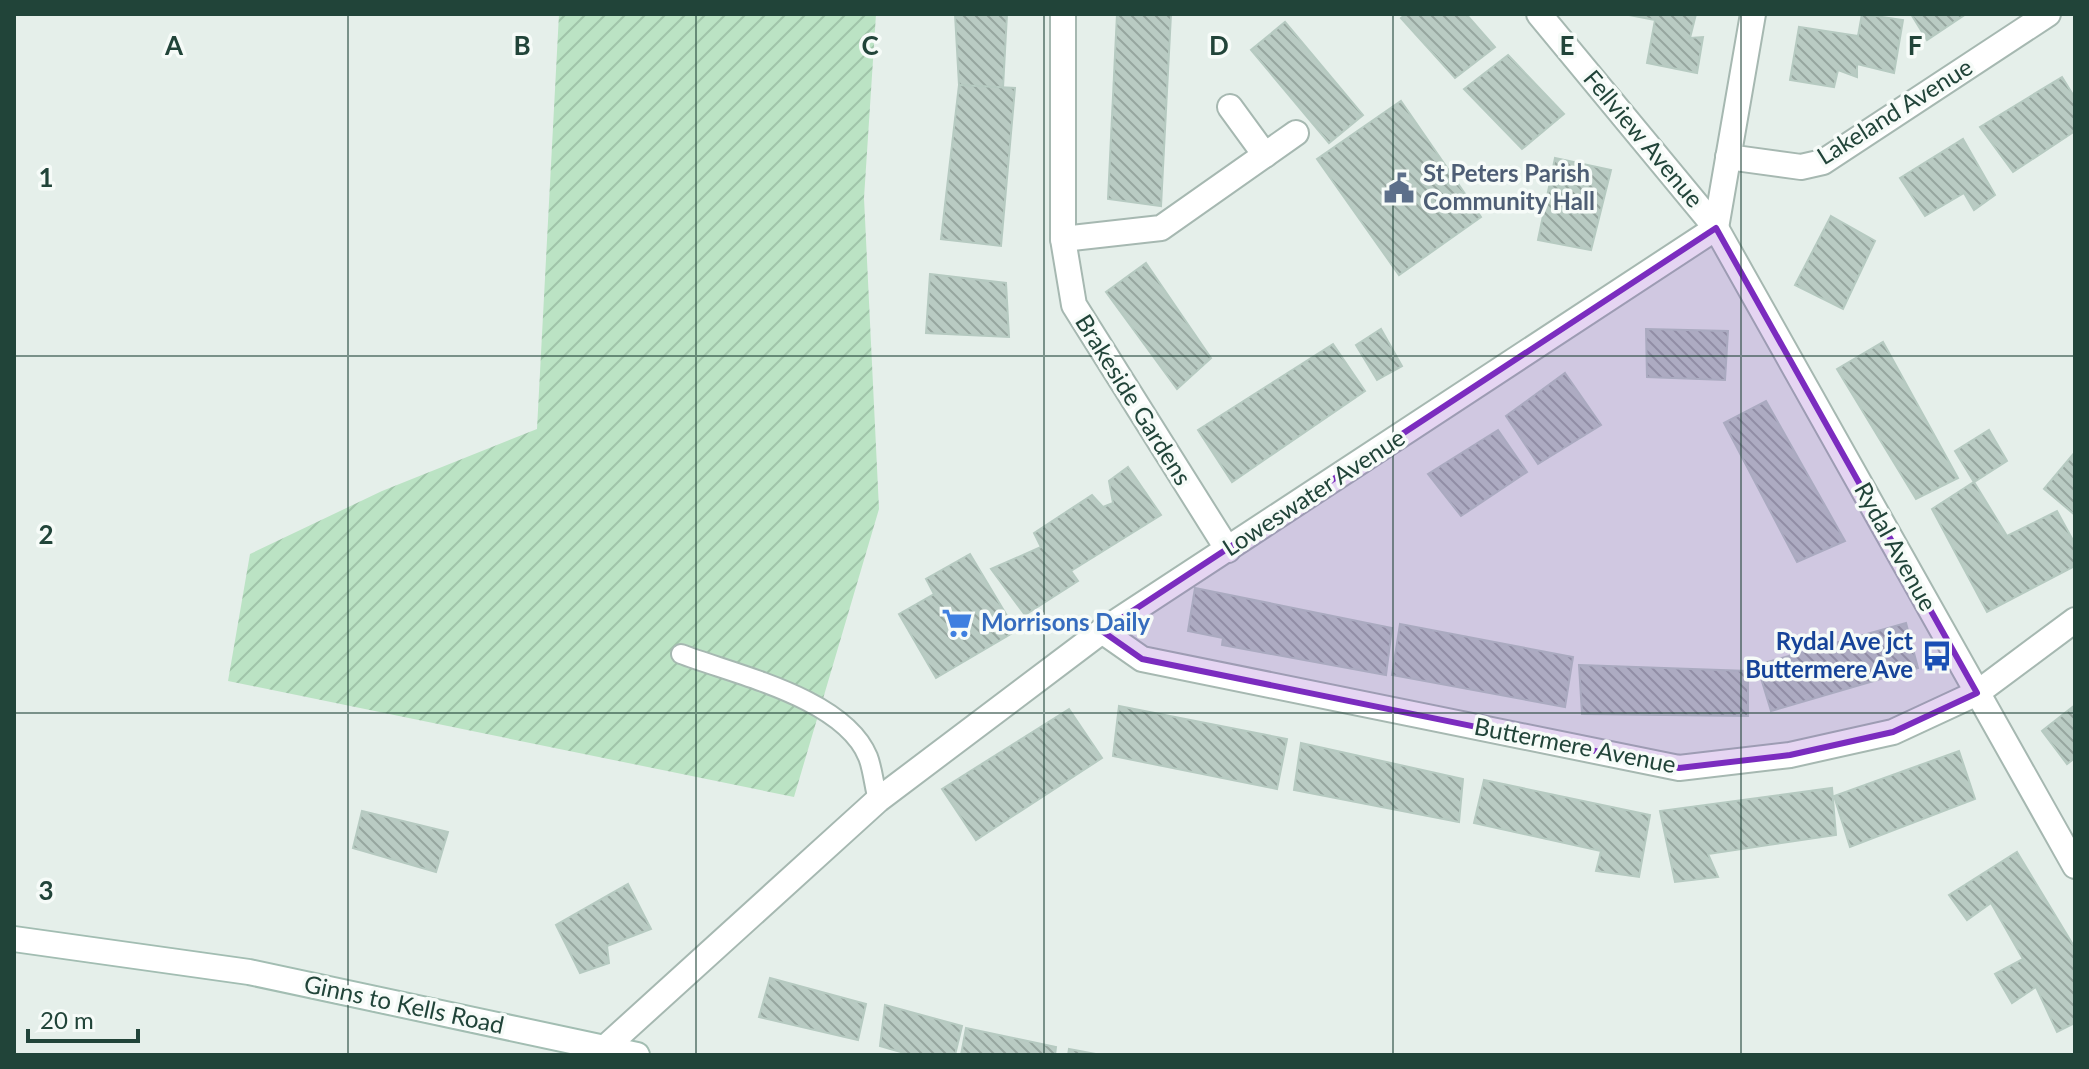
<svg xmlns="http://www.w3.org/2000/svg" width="2089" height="1069" font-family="Lato,sans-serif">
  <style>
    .garden { fill: url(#garden-furrows) }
    .building { fill: url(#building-back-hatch); stroke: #b6cac1; stroke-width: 2 }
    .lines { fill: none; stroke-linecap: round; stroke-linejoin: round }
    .lane-casing { stroke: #a6b8b1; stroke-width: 22 }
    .street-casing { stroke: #a6b8b1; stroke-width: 28 }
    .secondary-casing { stroke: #a2bdb2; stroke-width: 28 }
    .lane { stroke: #fff; stroke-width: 18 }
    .street { stroke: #fff; stroke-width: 24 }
    .secondary { stroke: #fff; stroke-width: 24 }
    .marked { fill: #7b2cbf; fill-opacity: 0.2; stroke: #7b2cbf; stroke-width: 6; stroke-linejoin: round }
    .grid { fill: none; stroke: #214439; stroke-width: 2; stroke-opacity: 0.55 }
    .labels { text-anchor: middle; stroke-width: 7; stroke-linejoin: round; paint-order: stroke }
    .street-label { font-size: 24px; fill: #214439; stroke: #f6fbf8 }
    .service-label { font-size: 24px; font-weight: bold; fill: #4e5e75; stroke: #f6fbf8; text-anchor: start }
    .shop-label { font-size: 24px; font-weight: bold; fill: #366cbe; stroke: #f6fbf8; text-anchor: start }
    .transit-label { font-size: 24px; font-weight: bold; fill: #164399; stroke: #f6fbf8; text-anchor: end }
    .grid-label { font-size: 26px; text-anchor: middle; font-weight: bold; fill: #214439; stroke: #f6fbf8; stroke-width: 7; stroke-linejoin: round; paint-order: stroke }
  </style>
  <defs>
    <pattern id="garden-furrows" width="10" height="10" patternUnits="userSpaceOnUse" patternTransform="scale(2)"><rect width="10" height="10" fill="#bbe3c4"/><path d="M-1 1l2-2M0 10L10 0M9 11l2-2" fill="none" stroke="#a0c4a9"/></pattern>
    <pattern id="building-back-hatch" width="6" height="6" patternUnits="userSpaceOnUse" patternTransform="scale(2)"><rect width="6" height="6" fill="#b9cbc3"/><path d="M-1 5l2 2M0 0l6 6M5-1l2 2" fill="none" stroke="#96a69f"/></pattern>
  </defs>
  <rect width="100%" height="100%" fill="#e5efea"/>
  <polygon class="garden" points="559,14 876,14 864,198 879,509 794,797 228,681 250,554 382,491 537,429"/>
  <g class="building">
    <polygon points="955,14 1007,14 1003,88 959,85"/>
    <polygon points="1117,14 1171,14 1161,206 1108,199"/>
    <polygon points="1406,14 1466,14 1495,47 1455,78 1401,18"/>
    <polygon points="1624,14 1696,14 1690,38 1703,37 1697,73 1647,63 1655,20"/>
    <polygon points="1862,14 1903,20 1894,73 1857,64 1857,77 1838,70 1834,87 1790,80 1799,27 1858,36"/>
    <polygon points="1911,14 1966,14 1927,40"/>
    <polygon points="1285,22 1363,115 1329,143 1251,50"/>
    <polygon points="1508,55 1564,114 1522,149 1464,89"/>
    <polygon points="2062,77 2075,98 2075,131 2013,172 1980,127"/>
    <polygon points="959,85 1015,88 1001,246 941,239"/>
    <polygon points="1401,101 1481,217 1399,275 1317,159"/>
    <polygon points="1963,139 1995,195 1974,210 1964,193 1925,216 1900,178"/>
    <polygon points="1555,158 1611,170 1591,250 1538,240"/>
    <polygon points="1831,216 1875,241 1843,309 1795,285"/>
    <polygon points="1146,263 1211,358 1177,389 1106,292"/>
    <polygon points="930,274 1006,283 1009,337 926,333"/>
    <polygon points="1381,329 1402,366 1377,380 1356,345"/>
    <polygon points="1646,329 1728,331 1725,380 1647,377"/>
    <polygon points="1883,342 1958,478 1916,499 1837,369"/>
    <polygon points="1333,344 1365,391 1232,482 1198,430"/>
    <polygon points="1565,373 1601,425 1538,464 1506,416"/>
    <polygon points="1766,401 1845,541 1797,562 1724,423"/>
    <polygon points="1498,430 1527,472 1461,516 1428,474"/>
    <polygon points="1989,430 2007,461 1974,482 1955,451"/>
    <polygon points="2075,452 2075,515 2044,489"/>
    <polygon points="1128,467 1161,515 1071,571 1078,581 1025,615 991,569 1041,547 1034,533 1092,495 1103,507 1113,503 1109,481"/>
    <polygon points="1974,482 2007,536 2057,511 2075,544 2075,566 1987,612 1932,509"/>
    <polygon points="970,554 1016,631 936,678 899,614 934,594 926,579"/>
    <polygon points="1195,588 1392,628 1386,675 1222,645 1223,638 1188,631"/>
    <polygon points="1906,623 1918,668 1771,711 1757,665"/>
    <polygon points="1400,624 1573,657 1565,707 1392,675"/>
    <polygon points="1579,665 1748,671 1748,716 1582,714"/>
    <polygon points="2075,705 2075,758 2067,764 2042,731"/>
    <polygon points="1119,706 1287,739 1277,789 1113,756"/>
    <polygon points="1069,709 1102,758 976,840 942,789"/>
    <polygon points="1301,743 1463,779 1459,822 1294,790"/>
    <polygon points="1959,751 1975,799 1850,847 1834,796"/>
    <polygon points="1484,780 1650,815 1639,877 1596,871 1601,851 1474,823"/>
    <polygon points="1832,788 1836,835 1708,854 1718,877 1675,882 1660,811"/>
    <polygon points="362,811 448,832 436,872 353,848"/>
    <polygon points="2017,852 2075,948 2075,1023 2057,1032 2036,987 2012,1003 1995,974 2023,959 1991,903 1967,920 1949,895"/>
    <polygon points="628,884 651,929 607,946 609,963 580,973 556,925"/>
    <polygon points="770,978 866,1004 858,1040 759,1017"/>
    <polygon points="885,1005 962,1026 955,1055 911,1055 880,1046"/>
    <polygon points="966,1028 1056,1047 1055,1055 961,1055"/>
    <polygon points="1069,1049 1101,1055 1068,1055"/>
  </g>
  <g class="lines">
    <g class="lane-casing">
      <path id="lane" d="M681,654c55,21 163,44 187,103 5,13 6,29 10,43"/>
    </g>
    <g class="street-casing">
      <g id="street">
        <polyline points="1063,14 1063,239 1074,305 1228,550"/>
        <polyline points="1539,14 1716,228 2075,866"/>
        <polyline points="1230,107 1265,155"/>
        <polyline points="1728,157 1801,167 1823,162 2048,14"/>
        <polyline points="1063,239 1161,228 1296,133"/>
        <polyline points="1102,631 1142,659 1679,768 1790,755 1893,732 1977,693 2075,620"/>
        <polyline points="597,1055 878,800 1102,631 1716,228 1753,14"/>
      </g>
    </g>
    <g class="secondary-casing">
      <polyline id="secondary" points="14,939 249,972 637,1055"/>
    </g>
    <use href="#lane" class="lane"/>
    <use href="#street" class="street"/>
    <use href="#secondary" class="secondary"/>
  </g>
  <path class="marked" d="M1716,228l261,465 -84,39 -103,23 -111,13 -537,-109 -40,-28z"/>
  <path class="grid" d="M348,14v1041M696,14v1041M1044,14v1041M1393,14v1041M1741,14v1041M14,356h2061M14,713h2061"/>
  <defs>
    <g id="civic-bare" transform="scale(2.4)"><path d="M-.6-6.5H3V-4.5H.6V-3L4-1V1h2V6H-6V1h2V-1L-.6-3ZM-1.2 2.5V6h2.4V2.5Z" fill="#5c6f8a" stroke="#f6fbf8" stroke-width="2.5" paint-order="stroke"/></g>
    <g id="supermarket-bare" transform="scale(2.4)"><path d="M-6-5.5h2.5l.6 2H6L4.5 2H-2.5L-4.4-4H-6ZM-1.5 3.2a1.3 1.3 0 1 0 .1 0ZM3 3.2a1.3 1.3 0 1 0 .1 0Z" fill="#3f7fe0" stroke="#f6fbf8" stroke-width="2.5" paint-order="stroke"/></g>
    <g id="bus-bare" transform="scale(2.4)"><path d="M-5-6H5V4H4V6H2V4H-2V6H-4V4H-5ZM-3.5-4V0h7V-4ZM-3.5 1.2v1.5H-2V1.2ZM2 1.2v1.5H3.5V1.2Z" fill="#1a4fb4" stroke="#f6fbf8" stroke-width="2.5" paint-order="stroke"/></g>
  </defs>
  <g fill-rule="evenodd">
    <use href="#civic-bare" x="1399" y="188"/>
    <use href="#supermarket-bare" x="957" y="623"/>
    <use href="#bus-bare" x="1937" y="656"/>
  </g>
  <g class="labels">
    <g class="street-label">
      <text transform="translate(1895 112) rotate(-32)" y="8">Lakeland Avenue</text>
      <text transform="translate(1643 139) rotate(50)" y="8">Fellview Avenue</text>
      <text transform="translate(1133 400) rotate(58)" y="8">Brakeside Gardens</text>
      <text transform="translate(1314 493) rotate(-33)" y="8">Loweswater Avenue</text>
      <text transform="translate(1895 547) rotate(61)" y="8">Rydal Avenue</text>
      <text transform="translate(1575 746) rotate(11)" y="8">Buttermere Avenue</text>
      <text transform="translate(404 1005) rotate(12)" y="8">Ginns to Kells Road</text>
    </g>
    <g class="service-label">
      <text x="1423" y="182">St Peters Parish<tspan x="1423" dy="28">Community Hall</tspan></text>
    </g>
    <g class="shop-label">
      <text x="981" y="631">Morrisons Daily</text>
    </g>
    <g class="transit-label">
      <text x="1913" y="650">Rydal Ave jct<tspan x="1913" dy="28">Buttermere Ave</tspan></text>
    </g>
  </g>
  <g class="grid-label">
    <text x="174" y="55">A</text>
    <text x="522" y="55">B</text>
    <text x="870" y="55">C</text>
    <text x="1219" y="55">D</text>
    <text x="1567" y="55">E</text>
    <text x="1915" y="55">F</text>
    <text x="46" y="187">1</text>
    <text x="46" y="544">2</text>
    <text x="46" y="900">3</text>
  </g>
  <rect width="2089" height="1069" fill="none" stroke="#214439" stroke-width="32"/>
  <path d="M28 1029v12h110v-12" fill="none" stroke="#214439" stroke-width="4"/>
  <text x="40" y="1029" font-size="24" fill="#214439" stroke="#f6fbf8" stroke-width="6" paint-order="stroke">20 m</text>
</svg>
